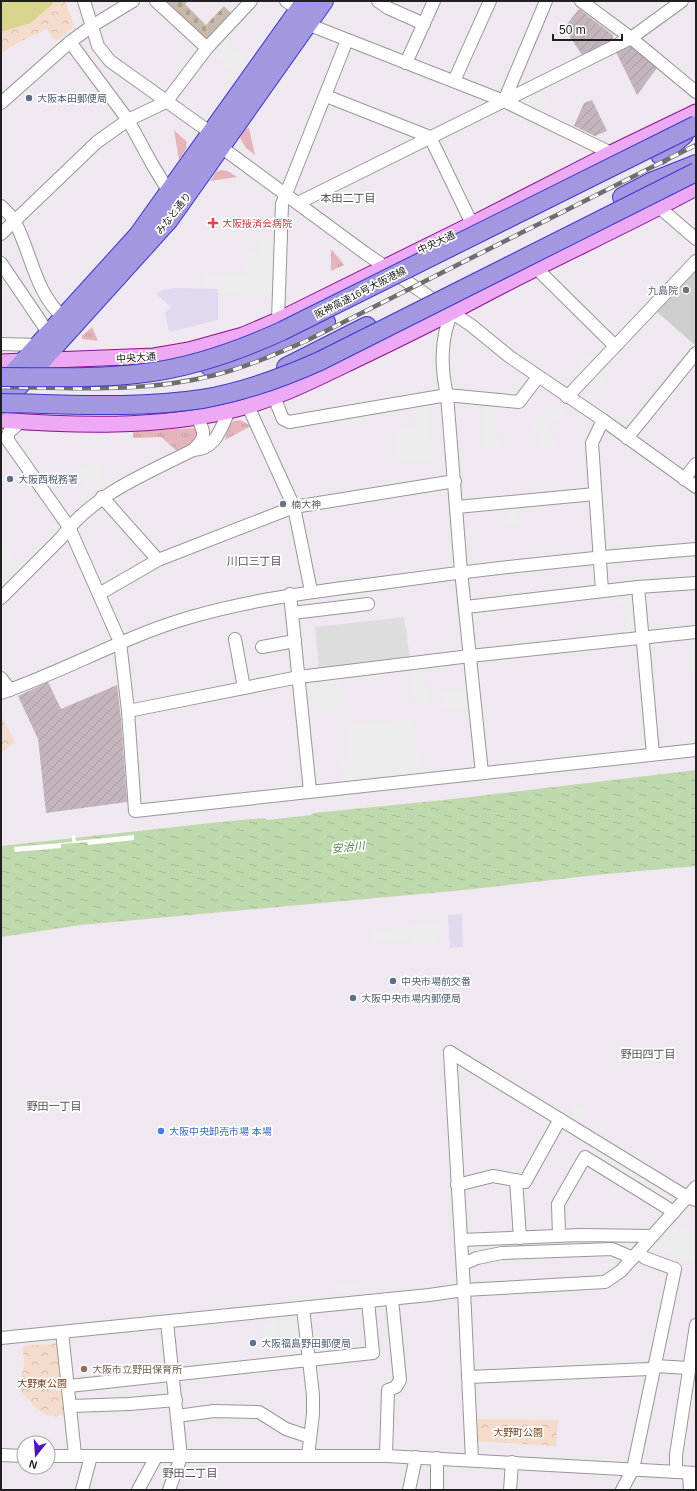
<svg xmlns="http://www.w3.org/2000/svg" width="697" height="1491" font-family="Arial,'Noto Sans JP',sans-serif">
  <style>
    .residential { fill: #deddde }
    .commercial { fill: #e1d9ef }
    .religious { fill: #cecece }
    .construction { fill: url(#construction-furrows) }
    .grass { fill: url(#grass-tufts) }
    .cemetery { fill: url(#cemetery-stones) }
    .park { fill: url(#park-crowns) }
    .garden { fill: #e5b3ba }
    .pitch { fill: #d7d48d }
    .parking { fill: #ececec }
    .water { fill: url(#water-ripples) }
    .pier { fill: #fff }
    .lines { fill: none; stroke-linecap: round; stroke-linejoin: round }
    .minor-casing { stroke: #979797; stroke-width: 14 }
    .major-casing { stroke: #8f0e8e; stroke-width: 17 }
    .highway-casing { stroke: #3738cb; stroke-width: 20 }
    .minor { stroke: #fff; stroke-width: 12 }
    .major { stroke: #eda9f4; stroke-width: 15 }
    .highway { stroke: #a297e0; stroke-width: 18 }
    .rail-casing { stroke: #6e6e6e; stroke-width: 4.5 }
    .rail { stroke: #fff; stroke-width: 3; stroke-dasharray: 9; stroke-linecap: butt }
    .highway-bridge-casing { stroke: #3738cb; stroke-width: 20; stroke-linecap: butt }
    .highway-bridge { stroke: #a297e0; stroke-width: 18 }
    .service-dot { fill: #5c6f8a; stroke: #fff; stroke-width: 1.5 }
    .health-dot { fill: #e0444e; stroke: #fff; stroke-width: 1.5 }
    .worship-dot { fill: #6b7280; stroke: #fff; stroke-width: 1.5 }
    .shop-dot { fill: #3f7fe0; stroke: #fff; stroke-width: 1.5 }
    .education-dot { fill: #8d6e63; stroke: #fff; stroke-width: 1.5 }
    .labels { text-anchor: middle; stroke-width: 3.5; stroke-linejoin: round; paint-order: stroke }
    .service-label { font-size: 10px; fill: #4e5e75; stroke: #fff; text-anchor: start }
    .street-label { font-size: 10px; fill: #202020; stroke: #fff }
    .health-label { font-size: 10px; fill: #be3a42; stroke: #fff; text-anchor: start }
    .worship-label { font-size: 10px; fill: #5b616d; stroke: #fff; text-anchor: end }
    .shop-label { font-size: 10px; fill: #366cbe; stroke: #fff; text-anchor: start }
    .education-label { font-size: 10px; fill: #785e54; stroke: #fff; text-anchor: start }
    .park-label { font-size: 10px; fill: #763f16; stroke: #fff }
    .neighbourhood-label { font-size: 11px; fill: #535353; stroke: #fff }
    .water-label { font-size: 11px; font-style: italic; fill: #4e8244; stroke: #fff }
  </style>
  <defs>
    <pattern id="construction-furrows" width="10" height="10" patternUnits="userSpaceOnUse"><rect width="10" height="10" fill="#c4b4be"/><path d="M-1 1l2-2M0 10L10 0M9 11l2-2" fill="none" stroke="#a89aa3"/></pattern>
    <pattern id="grass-tufts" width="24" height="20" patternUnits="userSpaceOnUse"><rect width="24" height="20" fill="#e5b3ba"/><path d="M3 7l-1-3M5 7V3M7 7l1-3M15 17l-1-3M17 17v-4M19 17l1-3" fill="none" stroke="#c49aa0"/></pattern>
    <pattern id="cemetery-stones" width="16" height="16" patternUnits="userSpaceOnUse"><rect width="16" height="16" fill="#c7b9ab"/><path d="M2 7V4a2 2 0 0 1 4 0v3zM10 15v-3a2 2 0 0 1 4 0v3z" fill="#ab9f93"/></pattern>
    <pattern id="park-crowns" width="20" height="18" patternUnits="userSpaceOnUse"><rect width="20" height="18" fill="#f5dcca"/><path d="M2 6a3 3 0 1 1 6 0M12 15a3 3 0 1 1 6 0" fill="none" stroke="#d2bcad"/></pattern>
    <pattern id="water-ripples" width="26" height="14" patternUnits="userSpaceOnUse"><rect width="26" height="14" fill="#c0d9ac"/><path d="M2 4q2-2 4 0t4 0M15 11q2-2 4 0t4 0" fill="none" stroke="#a5ba94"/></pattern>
  </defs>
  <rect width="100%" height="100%" fill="#f0e8f0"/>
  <polygon class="residential" points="404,617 410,659 319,670 315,627"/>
  <g class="commercial">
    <polygon points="176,288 218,289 218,320 169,332 165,313 171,307 156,294 162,290"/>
    <polygon points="462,914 463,947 450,948 448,915"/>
  </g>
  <polygon class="religious" points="696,269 696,346 656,311"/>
  <g class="construction">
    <polygon points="579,9 613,35 613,40 582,55 564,28"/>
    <polygon points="629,46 634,48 657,68 637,95 616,52"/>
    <polygon points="592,100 607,131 595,136 574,126 584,103"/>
    <polygon points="48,682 61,709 117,685 121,719 127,802 46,813 38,739 18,696"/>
  </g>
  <g class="grass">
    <polygon points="332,250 344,265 331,271 331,251"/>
    <polygon points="92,327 98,341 82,339 82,336"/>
    <polygon points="240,420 251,426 225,440 228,424 234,421"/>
    <polygon points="191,428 197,429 200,433 197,442 177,451 161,437 133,438 133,432"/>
  </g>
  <polygon class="cemetery" points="164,1 188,1 185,4 206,25 224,6 232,14 209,38 204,38"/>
  <g class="park">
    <path d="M1,1h64l8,22 -1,6 -16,12 -10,-12c-15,8 -31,14 -45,24z"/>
    <polygon points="1,716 15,742 1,753"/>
    <path d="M59,1343l7,72c-4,0 -8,2 -13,1 -13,-1 -27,-18 -34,-28l5,-22 -1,-20z"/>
    <polygon points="476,1419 558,1420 556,1446 475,1441 475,1420"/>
  </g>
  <g class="garden">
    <polygon points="249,128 255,155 246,148 240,138 245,129"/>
    <polygon points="174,130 187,142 186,149 179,160"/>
    <polygon points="221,170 228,171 237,177 210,181 216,172"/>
  </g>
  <polygon class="pitch" points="1,1 52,1 53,4 30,23 1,32"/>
  <g class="parking">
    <polygon points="225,36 231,40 227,46 246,61 238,74 210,54"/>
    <polygon points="541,88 548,101 533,108 523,103 523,97"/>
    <polygon points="259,239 274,240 270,296 218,293 219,287 203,286 204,275 242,278 242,275 246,275 248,253 258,254"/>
    <polygon points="7,284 13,293 1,300 1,288"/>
    <polygon points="588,355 595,360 578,377 574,374"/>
    <polygon points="602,368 610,376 595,393 586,387"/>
    <polygon points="482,403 495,404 498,448 486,449"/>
    <polygon points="550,403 565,413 558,424 553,422 549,430 553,433 554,448 540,449 540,431 530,433 530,431 538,415 541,417"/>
    <polygon points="413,404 427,404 433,460 398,460 394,432 416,428"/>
    <polygon points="365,410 368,423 354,426 352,418 336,422 334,416"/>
    <polygon points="95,462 106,483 93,492 79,476 82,474 80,471"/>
    <polygon points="517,506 518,524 507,525 506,508"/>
    <polygon points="1,541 19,565 1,582"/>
    <polygon points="634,594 637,632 627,633 624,602 617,603 617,595"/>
    <polygon points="696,638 696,681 694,681 690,639"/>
    <polygon points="423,669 428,702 415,703 411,670"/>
    <polygon points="341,677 345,710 309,714 305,682"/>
    <polygon points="468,690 470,705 444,708 442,693"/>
    <polygon points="413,719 420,774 344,783 341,760 350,759 346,727"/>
    <polygon points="439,923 440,936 435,936 436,943 415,945 411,941 401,939 371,942 374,931"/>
    <polygon points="575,1107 585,1112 577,1125 568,1119"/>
    <polygon points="695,1222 696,1264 656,1247 677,1224 688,1232"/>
    <polygon points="359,1285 359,1291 334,1293 333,1287"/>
    <polygon points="298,1319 303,1356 283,1358 279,1321"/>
    <polygon points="276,1321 278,1343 264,1344 262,1322"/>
  </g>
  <polygon class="water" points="696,770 696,866 596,875 464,890 81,925 1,937 1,846 230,821 264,818 267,820 311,815 313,813 444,800"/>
  <polygon class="pier" points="75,835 76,841 134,835 134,840 88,845 87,842 61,844 61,848 15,852 14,847 72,842 72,836"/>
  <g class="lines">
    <g class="minor-casing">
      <g id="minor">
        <polyline points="84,1 98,46 110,61 211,133 221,147 365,253 472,326 510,357 603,420 696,487"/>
        <polyline points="156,1 207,48"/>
        <polyline points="286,1 299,10"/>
        <polyline points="378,1 388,8 424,24"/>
        <polyline points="581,1 631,38 696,92"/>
        <polyline points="307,24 504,101 611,153"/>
        <polyline points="70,42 128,120 152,164 169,192"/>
        <polyline points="406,63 434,1"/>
        <polyline points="454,81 490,1"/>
        <polyline points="326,96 430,137 472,224"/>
        <polyline points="504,101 546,1"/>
        <polyline points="1,103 70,42 92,26 133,1"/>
        <polyline points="298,203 631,38 682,1"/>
        <path d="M1,206c5,5 11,10 14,16 17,33 20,71 49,96"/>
        <polyline points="660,208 696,239"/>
        <polyline points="1,234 97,142 128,120 166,102 207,48 251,1"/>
        <polyline points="1,263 45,328 52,332"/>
        <polyline points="536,268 615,346"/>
        <path d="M452,313c-12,24 -11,57 -5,82l14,176 21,202"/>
        <polyline points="278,320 282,204 347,40"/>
        <polyline points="1,344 39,345"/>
        <polyline points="274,397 283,419 289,422 447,395 519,402 538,377"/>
        <polyline points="567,397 696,261"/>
        <polyline points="248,406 294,507 311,591"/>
        <polyline points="20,422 9,432 7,439 69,527 120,642 128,711 135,811 696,750"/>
        <polyline points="627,438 696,353"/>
        <path d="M193,450c23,-1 27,-20 36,-39"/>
        <polyline points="684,479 696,464"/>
        <polyline points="102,497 158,560"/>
        <polyline points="457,507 595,494"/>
        <polyline points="638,587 653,754"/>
        <polyline points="602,591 592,443 603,420"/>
        <polyline points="99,594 158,560 294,507 455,481"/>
        <polyline points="290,594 310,791"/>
        <path d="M1,598l60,-60c32,-44 85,-64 132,-88 14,-13 12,-17 4,-33"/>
        <polyline points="466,607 638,587 696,583"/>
        <polyline points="292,613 368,604"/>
        <polyline points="235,639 244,688"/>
        <polyline points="262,647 295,641"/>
        <polyline points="1,678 10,690"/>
        <path d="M1,693c64,-22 124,-57 190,-76 65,-19 131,-26 198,-35 102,-14 204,-25 307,-33"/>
        <polyline points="128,711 299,677 470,656 696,632"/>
        <polyline points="450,1052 464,1290 472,1460"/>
        <polyline points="450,1052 687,1197 696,1200"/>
        <polyline points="516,1180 520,1238"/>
        <polyline points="457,1185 493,1176 525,1182 560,1119"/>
        <polyline points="559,1236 558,1204 585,1157 674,1212"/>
        <polyline points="461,1240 581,1235 652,1236"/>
        <polyline points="463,1264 477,1258 502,1253 612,1249 633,1258"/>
        <polyline points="303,1308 313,1395 313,1414 308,1456"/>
        <polyline points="167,1322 181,1457 169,1490"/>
        <polyline points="62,1332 75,1455"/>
        <polyline points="1,1338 429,1295 464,1290 605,1282 621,1271 696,1187"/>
        <polyline points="468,1377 649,1369 655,1366 689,1368"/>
        <polyline points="69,1386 373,1353 368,1301"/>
        <polyline points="71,1406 129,1404 176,1400"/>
        <polyline points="177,1416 214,1411 259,1412 286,1429 310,1437"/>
        <polyline points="1,1455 24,1456"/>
        <polyline points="48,1456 386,1456 696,1473"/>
        <polyline points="386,1456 388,1390 396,1387 400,1380 392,1299"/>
        <polyline points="676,1472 676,1455 696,1325"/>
        <polyline points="689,1473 690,1490"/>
        <polyline points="82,1490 91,1456"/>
        <polyline points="138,1490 156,1457"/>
        <polyline points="409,1490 416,1457"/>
        <polyline points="437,1490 437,1458"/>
        <polyline points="510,1490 512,1462"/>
        <polyline points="622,1490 633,1469 675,1269 645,1258 638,1252"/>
      </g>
    </g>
    <g class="major-casing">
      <g id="major">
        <polyline points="1,362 154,356 189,350 243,335 278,320 472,224 611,153 696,112"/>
        <path d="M1,420c75,6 154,8 228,-9 43,-10 83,-30 122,-49 40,-19 81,-39 120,-60 74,-40 151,-74 225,-114"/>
      </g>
    </g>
    <g class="highway-casing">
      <g id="highway">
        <polyline points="660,155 684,135"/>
        <polyline points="622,197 653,181 696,164"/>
        <polyline points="210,367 267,349 326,322"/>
        <polyline points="286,367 367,326"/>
        <polyline points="1,386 138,235 305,1"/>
        <polyline points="1,406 169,220 324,1"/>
      </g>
    </g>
    <use href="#minor" class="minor"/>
    <use href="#major" class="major"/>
    <use href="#highway" class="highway"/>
    <g class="rail-casing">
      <path id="rail" d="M1,387c72,1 144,6 214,-12 32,-8 61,-21 91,-34l390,-196"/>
    </g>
    <use href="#rail" class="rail"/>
    <g class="highway-bridge-casing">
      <g id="highway-bridge">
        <path d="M1,377c48,0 96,2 144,-4 48,-6 93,-22 137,-42l414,-206"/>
        <path d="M1,403c66,1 135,6 201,-4 41,-7 80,-21 118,-38l376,-189"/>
      </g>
    </g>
    <use href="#highway-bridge" class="highway-bridge"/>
  </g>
  <g class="service-dot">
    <circle cx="29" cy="98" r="4"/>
    <circle cx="10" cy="479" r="4"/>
    <circle cx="393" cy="981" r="4"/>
    <circle cx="353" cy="998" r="4"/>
    <circle cx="253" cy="1343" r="4"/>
  </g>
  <path class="health-dot" d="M211 217h4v4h4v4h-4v4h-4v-4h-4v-4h4z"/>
  <g class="worship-dot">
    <circle cx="686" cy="290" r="4"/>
    <circle cx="283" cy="504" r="4"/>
  </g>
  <circle class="shop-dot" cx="161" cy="1131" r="4"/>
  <circle class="education-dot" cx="84" cy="1369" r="4"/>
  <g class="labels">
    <g class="service-label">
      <text x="37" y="102">大阪本田郵便局</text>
      <text x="18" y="483">大阪西税務署</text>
      <text x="401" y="985">中央市場前交番</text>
      <text x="361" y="1002">大阪中央市場内郵便局</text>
      <text x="261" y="1347">大阪福島野田郵便局</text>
    </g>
    <g class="street-label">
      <text transform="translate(173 213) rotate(-52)" y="4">みなと通り</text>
      <text transform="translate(436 242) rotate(-25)" y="4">中央大通</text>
      <text transform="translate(360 292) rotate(-27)" y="4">阪神高速16号大阪港線</text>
      <text transform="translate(136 357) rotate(-4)" y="4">中央大通</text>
    </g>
    <g class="health-label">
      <text x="222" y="227">大阪掖済会病院</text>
    </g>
    <g class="worship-label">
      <text x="678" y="294">九島院</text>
      <text x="291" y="508" text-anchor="start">楠大神</text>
    </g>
    <g class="shop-label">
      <text x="169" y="1135">大阪中央卸売市場 本場</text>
    </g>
    <g class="education-label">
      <text x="92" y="1373">大阪市立野田保育所</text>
    </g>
    <g class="park-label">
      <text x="42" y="1387">大野東公園</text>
      <text x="518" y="1436">大野町公園</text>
    </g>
    <g class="neighbourhood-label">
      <text x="348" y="202">本田二丁目</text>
      <text x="254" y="565">川口三丁目</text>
      <text x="648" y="1058">野田四丁目</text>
      <text x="54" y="1110">野田一丁目</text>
      <text x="190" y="1477">野田二丁目</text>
    </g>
    <g class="water-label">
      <text transform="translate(348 847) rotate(-6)" y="4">安治川</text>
    </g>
  </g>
  <rect width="697" height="1491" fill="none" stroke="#202020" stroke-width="4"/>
  <g transform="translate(36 1455) rotate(197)"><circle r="19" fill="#ffffff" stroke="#a6a6a6"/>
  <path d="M0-3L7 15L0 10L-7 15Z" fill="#4d12be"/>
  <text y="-6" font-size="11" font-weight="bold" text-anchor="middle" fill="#202020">N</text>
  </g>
  <path d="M553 34v6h69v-6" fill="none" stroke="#202020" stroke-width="2"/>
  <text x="559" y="34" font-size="12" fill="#202020" stroke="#ffffff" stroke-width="3" paint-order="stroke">50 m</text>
</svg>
